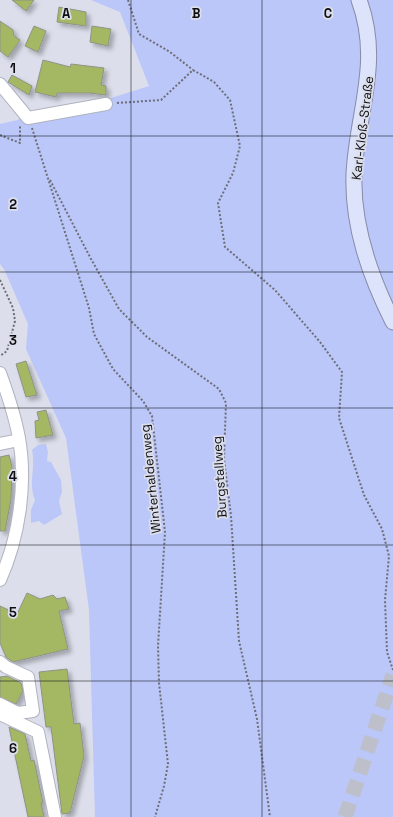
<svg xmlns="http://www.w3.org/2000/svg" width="393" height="817" font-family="'Space Grotesk',sans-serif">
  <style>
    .green { fill: #bbc6f9 }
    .building { fill: #a4b763; stroke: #8f9387; filter: url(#shadow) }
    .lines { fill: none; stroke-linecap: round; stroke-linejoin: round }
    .major-tunnel { stroke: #bdc0ca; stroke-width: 15; stroke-dasharray: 15 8; stroke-linecap: butt }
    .minor-casing { stroke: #b0b3bf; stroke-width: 14 }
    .major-casing { stroke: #868ca8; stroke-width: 17 }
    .path { stroke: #6d6f77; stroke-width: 2; stroke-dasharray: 2 2; stroke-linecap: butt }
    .minor { stroke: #fff; stroke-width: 12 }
    .major { stroke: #dde3fb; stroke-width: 15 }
    .grid { fill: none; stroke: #0d0e12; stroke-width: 1; stroke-opacity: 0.55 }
    .labels { text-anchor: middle; stroke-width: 3.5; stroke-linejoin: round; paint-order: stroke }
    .street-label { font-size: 13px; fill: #0d0e12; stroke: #dcdfeb }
    .grid-label { font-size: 13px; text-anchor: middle; font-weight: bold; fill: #0d0e12; stroke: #dcdfeb; stroke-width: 3.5; stroke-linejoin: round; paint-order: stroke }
  </style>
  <defs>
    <filter id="shadow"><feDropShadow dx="3.5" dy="3.5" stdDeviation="2" flood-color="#0004"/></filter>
  </defs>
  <rect width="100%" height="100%" fill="#dcdfeb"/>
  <g class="green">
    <polygon points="91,0 393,0 393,817 95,817 89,610 66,438 26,349 28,324 4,269 0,264 0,124 17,120 47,108 111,98 149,86 120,12"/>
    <path d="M46,444l2,8 -1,9 4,1 10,18 1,12 -3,9 3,13 -18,11 -5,-4 -8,2v-13l4,-10c-7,-16 1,-33 -3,-50l6,-5z"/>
  </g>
  <g class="building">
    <polygon points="12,0 34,0 26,11"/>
    <polygon points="59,7 86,12 86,26 57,22"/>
    <polygon points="0,21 13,30 14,36 20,40 8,57 0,51"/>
    <polygon points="34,26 46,31 38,52 25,46"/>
    <polygon points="92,26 111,29 108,46 90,42"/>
    <polygon points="43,60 70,67 71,64 104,68 101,85 106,86 106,95 90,93 57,93 56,97 35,92"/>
    <polygon points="12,75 32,86 29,95 8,82"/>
    <polygon points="26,361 37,395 26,397 16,364"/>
    <polygon points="46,410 53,435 36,438 35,421 39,420 37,412"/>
    <polygon points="9,455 12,467 11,499 5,531 0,531 0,457"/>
    <polygon points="27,593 40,599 53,595 57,599 65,597 69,609 59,611 68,649 13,662 6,657 0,643 0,606 17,614"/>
    <polygon points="67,669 74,724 80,723 84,756 70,813 62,814 51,727 46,727 39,672"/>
    <polygon points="7,676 21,683 23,691 16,704 0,697 0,677"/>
    <polygon points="9,727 25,734 31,761 34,760 43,803 41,803 44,817 28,817"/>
  </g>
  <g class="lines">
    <polyline class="major-tunnel" points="345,817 393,675"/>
    <g class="minor-casing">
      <g id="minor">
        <polyline points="0,84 28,118 106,104"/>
        <path d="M0,373c8,22 15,43 19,65 8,46 0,100 -19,142"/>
        <polyline points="0,444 19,440"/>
        <polyline points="0,662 6,667 28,677 33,711 18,713 0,704"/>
        <polyline points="0,714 38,732 55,817"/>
      </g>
    </g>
    <g class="major-casing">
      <path id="major" d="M359,0c23,62 -2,112 -5,174 -2,52 16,102 39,148"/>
    </g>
    <g class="path">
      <polyline points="128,0 139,34 170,52 193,70"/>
      <polyline points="117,103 161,100 193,70 214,82 230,100 240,146 233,173 218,203 225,247 275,290 320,342 342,372 339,418 364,495 382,529 389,556 385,600 387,652 393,670"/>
      <polyline points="32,128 89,308 94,334 113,369 143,401 152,416 165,532 158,646 159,683 168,764 164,786 155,817"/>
      <polyline points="0,135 20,143 20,126"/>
      <polyline points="50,180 91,259 119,309 147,337 219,389 226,403 224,459 231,516 239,641 257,719 270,817"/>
      <polyline points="0,280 13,308 15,321 7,351 0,356"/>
    </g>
    <use href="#minor" class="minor"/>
    <use href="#major" class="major"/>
  </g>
  <path class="grid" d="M131,0v817M262,0v817M0,136h393M0,272h393M0,408h393M0,545h393M0,681h393"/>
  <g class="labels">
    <g class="street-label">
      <text transform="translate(362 128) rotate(-83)" y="5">Karl-Kloß-Straße</text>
      <text transform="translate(219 477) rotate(-94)" y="5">Burgstallweg</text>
      <text transform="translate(150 479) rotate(-96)" y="5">Winterhaldenweg</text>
    </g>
  </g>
  <g class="grid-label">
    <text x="66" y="18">A</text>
    <text x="196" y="18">B</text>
    <text x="328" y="18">C</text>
    <text x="13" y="73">1</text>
    <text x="13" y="209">2</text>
    <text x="13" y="345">3</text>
    <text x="13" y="481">4</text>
    <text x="13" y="617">5</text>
    <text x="13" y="753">6</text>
  </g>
</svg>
